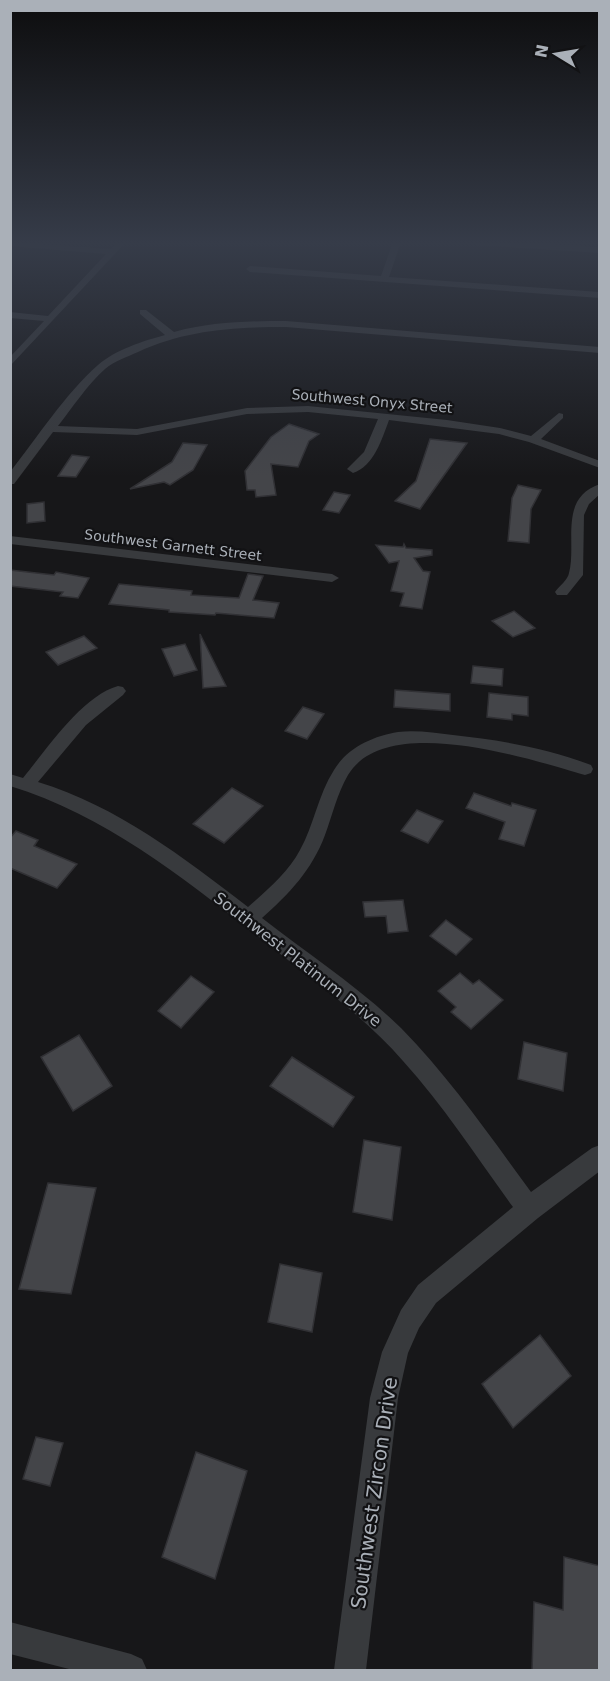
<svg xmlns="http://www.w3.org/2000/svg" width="610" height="1681" font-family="'DejaVu Sans',sans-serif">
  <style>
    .building { fill: #444549; stroke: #313135; stroke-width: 1.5 }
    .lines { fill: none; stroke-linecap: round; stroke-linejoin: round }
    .minor { fill: #383a3d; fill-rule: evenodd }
    .tertiary { fill: #383a3d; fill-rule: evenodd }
    .labels { text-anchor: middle; stroke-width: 4.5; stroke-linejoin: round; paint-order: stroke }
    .far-street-label { font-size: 14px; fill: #aab0b8; stroke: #121214 }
    .street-label { font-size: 16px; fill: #aab0b8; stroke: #121214 }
    .near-street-label { font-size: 20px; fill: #aab0b8; stroke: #121214 }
  </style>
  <rect width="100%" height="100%" fill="#171719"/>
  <g class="building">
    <polygon points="289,424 319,434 309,441 298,467 271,464 276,495 256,497 255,490 247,490 245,471 271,437"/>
    <polygon points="430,439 467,443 420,509 395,501 416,481"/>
    <polygon points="183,443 207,445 193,470 170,485 164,482 130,489 172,462"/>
    <polygon points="72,455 89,457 76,477 58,476"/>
    <polygon points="518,485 541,490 531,509 529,543 508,541 512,498"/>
    <polygon points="334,492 350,495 339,513 323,510"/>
    <polygon points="44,502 45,521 27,523 27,504"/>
    <polygon points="404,544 406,548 432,550 432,555 414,558 423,571 430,572 422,609 400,606 404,593 391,591 399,561 389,563 376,545 403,547"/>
    <polygon points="10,570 54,575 56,572 89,578 78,598 60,596 63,592 10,586"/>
    <polygon points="248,574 263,576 253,600 279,603 274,618 216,613 215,615 169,612 169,610 109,604 119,584 192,591 191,595 239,598"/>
    <polygon points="514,611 535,628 513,637 492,621"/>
    <polygon points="200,634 226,686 203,688"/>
    <polygon points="84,636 97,648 58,665 46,652"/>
    <polygon points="185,644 197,670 174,676 162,649"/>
    <polygon points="473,666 503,669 502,686 471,683"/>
    <polygon points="395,690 450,694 450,711 394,707"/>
    <polygon points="489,693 528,697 528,716 512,714 512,720 487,717"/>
    <polygon points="303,707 324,714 307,739 285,731"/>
    <polygon points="232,788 263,806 224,843 193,824"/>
    <polygon points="474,793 511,806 512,803 536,810 524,846 499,839 505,822 466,808"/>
    <polygon points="417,810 443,821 428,843 401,831"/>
    <polygon points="16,831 38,840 34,846 77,864 57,888 10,868 10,838"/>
    <polygon points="403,900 408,931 388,933 386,916 365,917 363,902"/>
    <polygon points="446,920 472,939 456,955 430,936"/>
    <polygon points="460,973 473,984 479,980 503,1000 471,1029 451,1012 456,1007 438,991"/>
    <polygon points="191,976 214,992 181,1028 158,1011"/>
    <polygon points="79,1035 112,1086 73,1111 41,1057"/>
    <polygon points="524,1042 567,1053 563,1091 518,1079"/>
    <polygon points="292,1057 354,1097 333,1127 270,1086"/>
    <polygon points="364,1140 401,1147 392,1220 353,1212"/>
    <polygon points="48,1183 96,1188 71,1294 19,1289"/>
    <polygon points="280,1264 322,1273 312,1332 268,1322"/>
    <polygon points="540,1335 571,1376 513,1428 482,1384"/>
    <polygon points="36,1437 63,1443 50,1486 23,1479"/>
    <polygon points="196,1452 247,1471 215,1579 162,1557"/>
    <polygon points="564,1557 600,1566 600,1671 532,1671 534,1602 563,1610"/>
  </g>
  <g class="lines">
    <g class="minor">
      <polygon points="10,242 111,249 118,242 126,242 10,366 10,357 44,321 10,318 10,312 48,316 106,254 10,246"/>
      <polygon points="393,242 401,242 389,277 600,292 600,298 250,272 246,269 250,266 381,276"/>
      <path d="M140,310h6l28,22c37,-10 74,-11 112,-11l314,26v6l-314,-26c-52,0 -101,3 -148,25 -11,5 -24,9 -33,17 -18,16 -32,38 -47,57l79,3 110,-21 61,-2 139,14 53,8 31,8 28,-23 4,1v4l-22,21 59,22v7l-71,-26 -30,-8 -110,-14c-7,19 -15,46 -36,53l-6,-4 17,-17 14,-33 -70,-7 -61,2 -110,21 -84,-3 -39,52h-4v-12c27,-34 55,-78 88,-107 17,-15 45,-24 67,-30l-25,-21z"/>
      <path d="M600,484v10l-11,10 -5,11 -1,60 -16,20h-10l-2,-3c4,-6 13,-12 14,-19 8,-30 -11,-75 31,-89z"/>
      <polygon points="10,536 332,574 339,578 332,582 10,544"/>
      <path d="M118,686l5,1 3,4 -3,4 -37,30 -48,57c79,24 145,75 210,125 19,-17 40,-34 52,-57 14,-25 18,-55 34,-80 13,-22 39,-34 64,-38 19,-2 37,1 55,3 47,5 93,13 138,30l2,4 -2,4 -6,2c-56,-16 -199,-63 -237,0 -11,19 -16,41 -23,60 -13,35 -36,59 -63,83 46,36 97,69 139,110 49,50 89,108 130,164l61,-44 8,-3v26l-62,47 -102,85 -17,25 -11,25 -10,45 -32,272h-32l36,-272 12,-46 19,-42 17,-25 95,-78c-36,-49 -69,-101 -110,-146 -39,-45 -88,-79 -134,-116 -81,-63 -159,-128 -259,-159v-12l13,4c23,-28 59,-82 95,-92z"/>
      <polygon points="10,1622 131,1654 142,1659 147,1670 73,1670 10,1654"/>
    </g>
    <polygon class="tertiary" points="472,242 521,242 600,247 600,253 477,245"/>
  </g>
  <linearGradient id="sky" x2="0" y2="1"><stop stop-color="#0d0d0e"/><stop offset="0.51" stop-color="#363c49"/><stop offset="1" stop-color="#363c49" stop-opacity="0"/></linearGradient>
  <rect width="610" height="477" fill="url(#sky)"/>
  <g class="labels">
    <g class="far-street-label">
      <text transform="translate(372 401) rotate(5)" y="5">Southwest Onyx Street</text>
      <text transform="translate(173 545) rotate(7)" y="5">Southwest Garnett Street</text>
    </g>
    <g class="street-label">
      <text transform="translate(298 959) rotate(38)" y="6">Southwest Platinum Drive</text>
    </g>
    <g class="near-street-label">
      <text transform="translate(374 1493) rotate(-82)" y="7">Southwest Zircon Drive</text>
    </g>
  </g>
  <rect width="610" height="1681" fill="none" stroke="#aab0b8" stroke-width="24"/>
  <g transform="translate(556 54) rotate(281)" stroke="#121214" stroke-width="4.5" paint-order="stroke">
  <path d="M0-4.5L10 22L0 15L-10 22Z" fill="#aab0b8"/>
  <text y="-9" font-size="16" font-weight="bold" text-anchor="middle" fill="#aab0b8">N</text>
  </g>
</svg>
